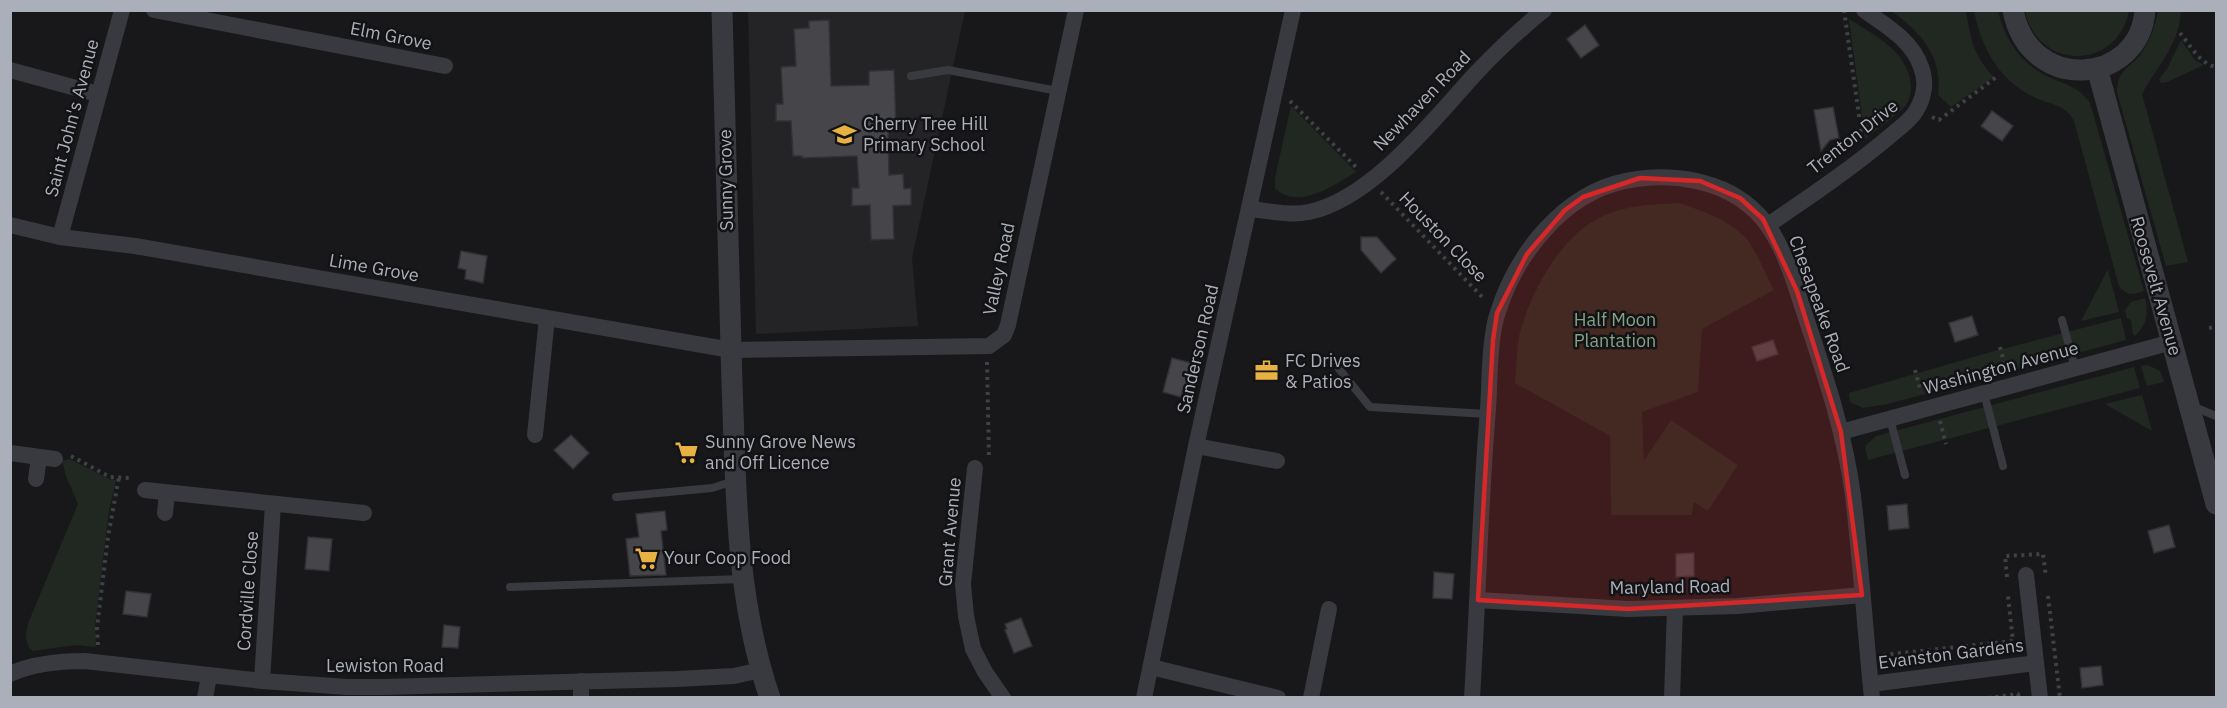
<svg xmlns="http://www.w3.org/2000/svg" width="2227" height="708" font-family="'IBM Plex Sans',sans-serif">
  <rect width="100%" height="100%" fill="#18181a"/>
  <!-- built -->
  <polygon fill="#242427" points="748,11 965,11 912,258 918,326 756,334"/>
  <!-- green -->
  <g fill="#202821">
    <path d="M1891,11H1966C1971,40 1973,55 1994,77L1951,107L1938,95C1944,58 1920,31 1891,11Z"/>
    <path d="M1974,11H1998C2005,40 2022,66 2051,78C2065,84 2082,89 2090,103L2144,291C2132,295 2127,296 2119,286L2074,121C2065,104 2051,105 2036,98C1999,81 1982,49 1974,11Z"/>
    <path d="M2025,11H2129C2117,71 2038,71 2025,11Z"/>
    <path d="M2158,11H2181C2179,46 2157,66 2142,94L2188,262L2166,266L2117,92C2118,68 2128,70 2141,54C2150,40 2155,27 2158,11Z"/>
    <path d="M1849,19C1876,36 1911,53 1911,89C1911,95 1909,101 1905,106C1894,118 1878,128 1865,139Z"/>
    <polygon points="2181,40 2195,60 2204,65 2167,82 2161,83 2159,79 2167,69"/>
    <path d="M1291,106L1356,172C1335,185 1297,211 1275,188V178Z"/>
    <path d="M1679,203C1701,210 1729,220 1745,237C1755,247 1767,277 1774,290L1702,329L1698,392L1642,412L1644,460L1671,420L1738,465L1708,511L1694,502L1692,515H1611L1610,436L1515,383C1517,365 1516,344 1521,328C1533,288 1563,233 1603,216C1626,205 1654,204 1679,203Z"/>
    <polygon points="2108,270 2119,312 2081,321 2107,271"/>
    <path d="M2145,298C2149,314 2147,325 2135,336L2133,334L2131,320L2127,318L2125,310L2131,302Z"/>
    <polygon points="2121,318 2126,340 1888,404 1863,408 1850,402 1849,393 1991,352"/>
    <polygon points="2148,365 2160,371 2164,382 2147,386 2141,366"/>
    <polygon points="2134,367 2140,388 1868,460 1865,446 1876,436"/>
    <polygon points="2142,395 2152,431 2105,404"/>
    <path d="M70,459L109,479L116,480L109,511L95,625L96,647L76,645L33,651C23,644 26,631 29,621L78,504L66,476L62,461Z"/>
  </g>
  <!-- building -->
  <g fill="#45454a" stroke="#323236" stroke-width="1.5">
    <polygon points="829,20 831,86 869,85 869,71 894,70 896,126 888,126 889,175 903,174 904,189 911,188 911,205 893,206 894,239 871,240 870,205 852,206 852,188 859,188 857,156 802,158 802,156 793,156 791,121 776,121 776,104 783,104 781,67 796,66 794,29 809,28 809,21"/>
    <polygon points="1585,25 1599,45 1581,58 1567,39"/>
    <polygon points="1833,107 1839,138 1830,140 1821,151 1814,110"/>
    <polygon points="1992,111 2013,126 2002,141 1981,126"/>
    <polygon points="1361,237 1377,237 1396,259 1381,273 1361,250"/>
    <polygon points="461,251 487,256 483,283 465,279 466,270 458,268"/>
    <polygon points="1972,316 1978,335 1955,342 1949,323"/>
    <polygon points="1773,340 1778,354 1757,361 1752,347"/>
    <polygon points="1172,358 1191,363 1186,387 1184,386 1181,397 1163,392"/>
    <polygon points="571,435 589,453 573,469 554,450"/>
    <polygon points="1907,504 1909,528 1889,530 1887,506"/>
    <polygon points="665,511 667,530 661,531 666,575 630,576 626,539 639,537 636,514"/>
    <polygon points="2169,525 2175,547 2154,553 2148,531"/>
    <polygon points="308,537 332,539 329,571 305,569"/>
    <polygon points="1694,553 1694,576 1676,577 1676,554"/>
    <polygon points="1434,572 1454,574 1452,599 1433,598"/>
    <polygon points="126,591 151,594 147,617 123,614"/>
    <polygon points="1021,618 1032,646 1014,653 1005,630 1007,629 1005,624"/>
    <polygon points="444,625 460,627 458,648 442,647"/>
    <polygon points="2101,666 2103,685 2082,688 2080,668"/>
  </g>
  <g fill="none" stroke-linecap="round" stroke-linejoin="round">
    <!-- path -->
    <g stroke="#404146" stroke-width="4" stroke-dasharray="3 4.5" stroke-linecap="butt">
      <polyline points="1844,10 1862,137"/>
      <path d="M2180,33C2190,45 2200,64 2216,67"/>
      <polyline points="1290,101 1359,170"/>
      <polyline points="1932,117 1939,120 1999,75"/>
      <polyline points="1381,192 1484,299"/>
      <polyline points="2209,328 2216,327"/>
      <polyline points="2000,347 2006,369"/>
      <polyline points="987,362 989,459"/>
      <polyline points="1915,370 1921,392"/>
      <polyline points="1940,421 1946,444"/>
      <polyline points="71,456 110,477 130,478 130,481"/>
      <polyline points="2007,577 2005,556 2043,554 2046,577"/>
      <polyline points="2048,596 2060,698"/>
      <polyline points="98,645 97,628 108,537 119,477"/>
      <polyline points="1883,655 2013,641 2008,596"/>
      <polyline points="1988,698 2018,694 2019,698"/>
    </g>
    <!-- service -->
    <g stroke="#393a3f" stroke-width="8">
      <polyline points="911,76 948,70 1058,91"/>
      <polyline points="2062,320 2075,368"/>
      <polyline points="1339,369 1370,407 1487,414"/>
      <polyline points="1984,393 2003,466"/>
      <polyline points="2192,406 2216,416"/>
      <polyline points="1890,419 1905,475"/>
      <polyline points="616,497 712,488 734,481"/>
      <polyline points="510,587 742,579"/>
    </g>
    <!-- minor -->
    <g stroke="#393a3f" stroke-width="16">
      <polyline points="154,10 445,66"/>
      <polyline points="10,70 98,94"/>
      <path d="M1250,209C1270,211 1290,216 1309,212C1372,199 1435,118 1476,73C1497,51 1520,29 1544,10"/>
      <polyline points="10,225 60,237 135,246 731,350 989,346 1004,335 1008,325 1076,10"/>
      <path d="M1768,225C1809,197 1851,169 1890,136C1898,129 1910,121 1916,111C1924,98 1927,82 1921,67C1912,40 1886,26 1864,10"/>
      <polyline points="60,237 122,10"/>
      <polyline points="1841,432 2172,342"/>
      <polyline points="535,435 547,318"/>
      <polyline points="1196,446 1277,461"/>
      <polyline points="10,453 55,459"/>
      <polyline points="975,468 963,584 966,616 973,649 985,672 1003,698"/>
      <polyline points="36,479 39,457"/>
      <polyline points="145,490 364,513"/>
      <polyline points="165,513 167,493"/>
      <polyline points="2026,575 2040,698"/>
      <polyline points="1478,600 1628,609 1738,606 1862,595"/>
      <polyline points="1151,667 1278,698"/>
      <path d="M10,674C34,663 60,661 85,661L262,681L347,687H384L677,679L734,676L761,670"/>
      <polyline points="262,681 273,504"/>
      <polyline points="581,681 581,698"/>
      <polyline points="1871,684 2036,663"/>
      <polyline points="205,698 209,676"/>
      <polyline points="1144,698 1196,446 1293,10"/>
      <polyline points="1311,698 1329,609"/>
      <path d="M1472,698C1478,601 1480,505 1488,409C1490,381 1489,338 1498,312C1517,253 1563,194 1625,181C1670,172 1724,179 1757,213C1781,236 1794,281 1804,312C1824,372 1845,433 1853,496C1861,563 1865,630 1872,698"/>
      <polyline points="1672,698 1675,608"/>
    </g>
    <!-- tertiary -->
    <g stroke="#393a3f" stroke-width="21">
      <path d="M722,10C725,135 728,259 732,383C736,489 735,596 770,698"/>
      <path d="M2013,10C2029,95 2140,85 2145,10"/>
      <polyline points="2097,68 2216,504"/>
    </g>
  </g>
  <!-- marked area -->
  <path fill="#d62828" fill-opacity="0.2" stroke="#d62828" stroke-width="4.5" stroke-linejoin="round" d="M1640,178L1700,181L1740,198L1763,219L1797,291L1841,432L1862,595L1628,609L1478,600L1493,340L1497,313L1527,254L1565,210L1583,197Z"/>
  <!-- icons -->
  <defs>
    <symbol id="school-bare" viewBox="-9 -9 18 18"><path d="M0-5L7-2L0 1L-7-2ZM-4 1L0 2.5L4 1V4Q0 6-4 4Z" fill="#e8b243" stroke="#131315" stroke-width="2.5" paint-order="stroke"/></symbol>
    <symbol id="office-bare" viewBox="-9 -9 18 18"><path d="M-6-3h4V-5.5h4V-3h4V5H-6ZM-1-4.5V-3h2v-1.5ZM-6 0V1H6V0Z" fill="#e8b243" stroke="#131315" stroke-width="2.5" paint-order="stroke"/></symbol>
    <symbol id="supermarket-bare" viewBox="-9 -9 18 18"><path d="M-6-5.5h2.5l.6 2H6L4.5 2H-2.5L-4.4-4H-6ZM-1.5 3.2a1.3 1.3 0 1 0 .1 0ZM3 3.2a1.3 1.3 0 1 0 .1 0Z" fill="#e8b243" stroke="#131315" stroke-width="2.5" paint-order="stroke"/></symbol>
  </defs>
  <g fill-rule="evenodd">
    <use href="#school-bare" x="828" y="118" width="33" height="33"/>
    <use href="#office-bare" x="1250" y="354" width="33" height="33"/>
    <use href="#supermarket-bare" x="670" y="436" width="33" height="33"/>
    <use href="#supermarket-bare" x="630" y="542" width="33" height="33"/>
  </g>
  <g text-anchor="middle" stroke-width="5" stroke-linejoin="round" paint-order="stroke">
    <!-- street labels -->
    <g font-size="18" fill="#abafb9" stroke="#131315">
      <text transform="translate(391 36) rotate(11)" y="6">Elm Grove</text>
      <text transform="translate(1422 101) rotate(-46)" y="6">Newhaven Road</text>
      <text transform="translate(72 118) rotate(-75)" y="6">Saint John's Avenue</text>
      <text transform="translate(1853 137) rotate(-38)" y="6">Trenton Drive</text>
      <text transform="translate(726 180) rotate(-91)" y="6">Sunny Grove</text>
      <text transform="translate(1443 237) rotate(46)" y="6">Houston Close</text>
      <text transform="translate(374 268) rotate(10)" y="6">Lime Grove</text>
      <text transform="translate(999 269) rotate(-78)" y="6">Valley Road</text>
      <text transform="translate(2156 286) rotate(74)" y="6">Roosevelt Avenue</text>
      <text transform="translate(1819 304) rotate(70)" y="6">Chesapeake Road</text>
      <text transform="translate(1198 349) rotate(-77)" y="6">Sanderson Road</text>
      <text transform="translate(2001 368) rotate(-15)" y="6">Washington Avenue</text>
      <text transform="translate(950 532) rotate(-85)" y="6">Grant Avenue</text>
      <text transform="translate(1670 587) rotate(-1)" y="6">Maryland Road</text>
      <text transform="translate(248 591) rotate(-86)" y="6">Cordville Close</text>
      <text transform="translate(1951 654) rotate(-7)" y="6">Evanston Gardens</text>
      <text x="385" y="672">Lewiston Road</text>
    </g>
    <!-- poi labels -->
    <g font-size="18" fill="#abafb9" stroke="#131315" text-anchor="start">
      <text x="863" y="130">Cherry Tree Hill<tspan x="863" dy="21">Primary School</tspan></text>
      <text x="1285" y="367">FC Drives<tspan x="1285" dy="21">&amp; Patios</tspan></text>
      <text x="705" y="448">Sunny Grove News<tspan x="705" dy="21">and Off Licence</tspan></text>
      <text x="664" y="564">Your Coop Food</text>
    </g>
    <!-- park labels -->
    <g font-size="18" fill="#84a386" stroke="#131315">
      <text x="1615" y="326">Half Moon<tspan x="1615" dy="21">Plantation</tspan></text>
    </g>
  </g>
  <!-- border -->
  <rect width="2227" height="708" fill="none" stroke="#abafb9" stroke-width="24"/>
</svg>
